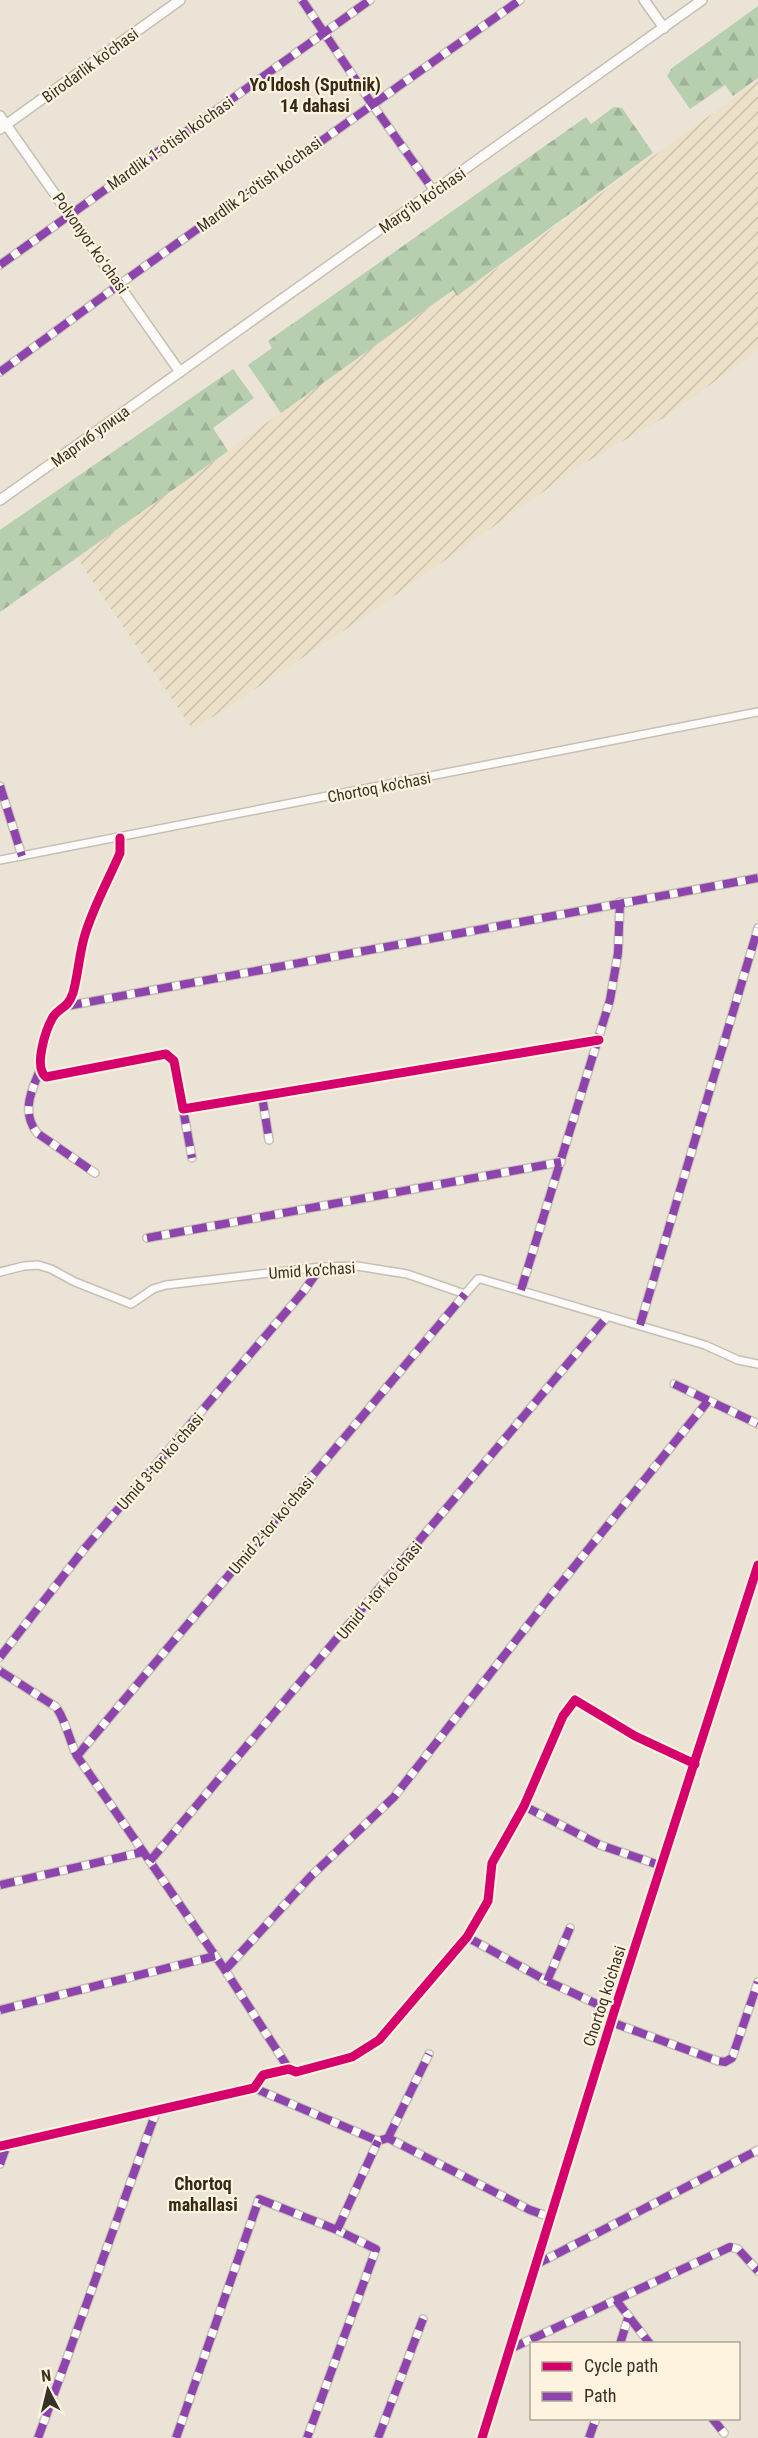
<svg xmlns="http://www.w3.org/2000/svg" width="758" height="2438" font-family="'Roboto Condensed',sans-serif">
  <defs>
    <pattern id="industrial-furrows" width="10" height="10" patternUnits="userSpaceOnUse" patternTransform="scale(1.5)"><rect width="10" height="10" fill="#ede0c8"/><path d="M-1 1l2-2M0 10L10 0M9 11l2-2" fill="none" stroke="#ccc1ac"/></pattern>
    <pattern id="forest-firs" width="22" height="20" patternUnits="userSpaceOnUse" patternTransform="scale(1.5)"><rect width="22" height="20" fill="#b7cfaf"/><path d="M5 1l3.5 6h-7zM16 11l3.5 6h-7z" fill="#9eb297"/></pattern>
  </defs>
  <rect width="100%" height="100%" fill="#ebe3d5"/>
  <!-- industrial -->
  <polygon fill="url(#industrial-furrows)" points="758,81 758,350 667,416 583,464 355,623 193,730 77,558 453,290 458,296"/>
  <!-- forest -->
  <g fill="url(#forest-firs)">
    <polygon points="758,6 758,78 733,96 725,85 690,109 667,76 672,68"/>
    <polygon points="614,107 622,108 653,153 457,296 453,290 281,413 248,365 272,348 268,341 586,117 591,124"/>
    <polygon points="233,369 254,398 213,428 228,451 0,612 0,530"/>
  </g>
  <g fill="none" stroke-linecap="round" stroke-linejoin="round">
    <defs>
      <g id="minor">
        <polyline points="302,0 372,104 434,191"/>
        <polyline points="0,265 370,0"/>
        <polyline points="0,372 120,284 520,0"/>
        <polyline points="0,786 22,856"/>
        <path d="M120,838V853C108,881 92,909 84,938C79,956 78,975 73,993C67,1010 60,1006 53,1017C46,1029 33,1067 46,1077L166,1054L174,1061L183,1109L599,1040"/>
        <polyline points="0,860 758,712"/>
        <polyline points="67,1006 758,878"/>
        <path d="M40,1070C31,1092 21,1112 37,1133L95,1173"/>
        <polyline points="262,1096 269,1140"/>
        <polyline points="183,1109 192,1158"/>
        <polyline points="147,1238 561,1162"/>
        <polyline points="0,1272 24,1266 38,1265 51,1269 75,1282 131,1304 153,1289 166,1285 321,1267 357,1266 407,1274 465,1294 478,1279 481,1279 705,1345 738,1360 758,1364"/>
        <polyline points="521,1290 610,1000 618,953 620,902"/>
        <polyline points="640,1325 758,928"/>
        <polyline points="674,1384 758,1424"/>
        <polyline points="0,1657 85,1548 303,1292 321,1267"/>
        <path d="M0,1671L56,1707C65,1719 70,1742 77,1756L225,1970L289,2069"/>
        <polyline points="77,1756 465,1294"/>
        <polyline points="524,1806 600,1845 662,1866"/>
        <polyline points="150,1861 607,1317"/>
        <polyline points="0,1885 143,1852"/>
        <polyline points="467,1937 547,1981 614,2012"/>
        <polyline points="225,1970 311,1876 394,1797 549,1598 708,1401"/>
        <polyline points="547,1981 570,1928"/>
        <polyline points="0,2010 215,1956"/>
        <polyline points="611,2022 718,2061 725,2062 732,2058 758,1982"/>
        <polyline points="254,2088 378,2141 388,2138 530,2210 550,2217"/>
        <polyline points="388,2138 429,2054"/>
        <polyline points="0,2146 254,2088 263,2075 289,2069 296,2072 352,2057 379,2040 467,1937 488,1901 492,1863 524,1806 563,1716 575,1700 635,1736 695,1764"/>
        <polyline points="0,2164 7,2145"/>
        <polyline points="337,2230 378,2141"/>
        <polyline points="535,2265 758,2150"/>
        <polyline points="616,2300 650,2344"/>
        <polyline points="620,2344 628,2318"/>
        <polyline points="510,2349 730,2247 738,2249 758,2271"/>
        <polyline points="712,2418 724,2433"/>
        <polyline points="38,2438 156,2112"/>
        <polyline points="176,2438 259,2199 337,2230 376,2249 307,2438"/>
        <polyline points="378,2438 423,2319"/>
        <polyline points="589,2438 596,2418"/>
      </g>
      <g id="tertiary">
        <polyline points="644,0 664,28"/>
        <polyline points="0,116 180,372"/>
        <polyline points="0,129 180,0"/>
        <polyline points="0,500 702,0"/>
        <polyline points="482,2438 614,2012 758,1565"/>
      </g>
    </defs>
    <!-- minor casing -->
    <use href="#minor" stroke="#c6bfb5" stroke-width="10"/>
    <!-- tertiary casing -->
    <use href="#tertiary" stroke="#c6bfb5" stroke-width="12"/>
    <!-- minor -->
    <use href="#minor" stroke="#fcfbf9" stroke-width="7"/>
    <!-- tertiary -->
    <use href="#tertiary" stroke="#fcfbf9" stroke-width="9"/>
    <!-- quiet -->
    <g stroke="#8e44ad" stroke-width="8" stroke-dasharray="15 8" stroke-linecap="butt">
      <polyline points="302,0 372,104 434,191"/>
      <polyline points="0,265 370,0"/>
      <polyline points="0,372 120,284 520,0"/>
      <polyline points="0,786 22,856"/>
      <polyline points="67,1006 758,878"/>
      <path d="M40,1070C31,1092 21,1112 37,1133L95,1173"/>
      <polyline points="262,1096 269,1140"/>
      <polyline points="183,1109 192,1158"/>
      <polyline points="147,1238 561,1162"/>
      <polyline points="521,1290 610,1000 618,953 620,902"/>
      <polyline points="640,1325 758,928"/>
      <polyline points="674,1384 758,1424"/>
      <polyline points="0,1657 85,1548 303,1292 321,1267"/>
      <path d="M0,1671L56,1707C65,1719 70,1742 77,1756L225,1970L289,2069"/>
      <polyline points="77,1756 465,1294"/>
      <polyline points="524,1806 600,1845 662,1866"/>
      <polyline points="150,1861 607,1317"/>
      <polyline points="0,1885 143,1852"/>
      <polyline points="467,1937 547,1981 614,2012"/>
      <polyline points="225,1970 311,1876 394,1797 549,1598 708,1401"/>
      <polyline points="547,1981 570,1928"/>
      <polyline points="0,2010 215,1956"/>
      <polyline points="611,2022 718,2061 725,2062 732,2058 758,1982"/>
      <polyline points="254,2088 378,2141 388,2138 530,2210 550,2217"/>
      <polyline points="388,2138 429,2054"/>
      <polyline points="0,2164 7,2145"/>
      <polyline points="337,2230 378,2141"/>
      <polyline points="535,2265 758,2150"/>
      <polyline points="616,2300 650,2344"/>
      <polyline points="620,2344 628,2318"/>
      <polyline points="510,2349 730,2247 738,2249 758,2271"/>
      <polyline points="712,2418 724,2433"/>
      <polyline points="38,2438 156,2112"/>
      <polyline points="176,2438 259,2199 337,2230 376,2249 307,2438"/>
      <polyline points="378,2438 423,2319"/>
      <polyline points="589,2438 596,2418"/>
    </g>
    <defs>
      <g id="cycleway">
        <path d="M120,838V853C108,881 92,909 84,938C79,956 78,975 73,993C67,1010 60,1006 53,1017C46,1029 33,1067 46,1077L166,1054L174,1061L183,1109L599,1040"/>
        <polyline points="0,2146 254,2088 263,2075 289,2069 296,2072 352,2057 379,2040 467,1937 488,1901 492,1863 524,1806 563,1716 575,1700 635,1736 695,1764"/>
        <polyline points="482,2438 614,2012 758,1565"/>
      </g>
    </defs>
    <!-- cycleway casing -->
    <use href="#cycleway" stroke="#fef3df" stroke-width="13"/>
    <!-- cycleway -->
    <use href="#cycleway" stroke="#d6006c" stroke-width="9"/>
  </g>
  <g text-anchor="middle" stroke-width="4.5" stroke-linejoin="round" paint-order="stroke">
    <!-- street labels -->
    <g font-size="16" fill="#383329" stroke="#fef3df">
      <text transform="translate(90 65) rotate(-36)" y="6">Birodarlik ko'chasi</text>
      <text transform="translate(170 143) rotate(-35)" y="6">Mardlik 1-o'tish ko'chasi</text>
      <text transform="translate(259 184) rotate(-36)" y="6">Mardlik 2-o'tish ko'chasi</text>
      <text transform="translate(422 200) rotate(-35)" y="6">Marg‘ib ko‘chasi</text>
      <text transform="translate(91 243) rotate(55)" y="6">Polvonyor koʻchasi</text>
      <text transform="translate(90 436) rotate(-36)" y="6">Маргиб улица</text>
      <text transform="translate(379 787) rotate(-11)" y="6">Chortoq ko'chasi</text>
      <text transform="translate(312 1270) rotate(-4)" y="6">Umid ko‘chasi</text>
      <text transform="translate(160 1461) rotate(-49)" y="6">Umid 3-tor koʻchasi</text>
      <text transform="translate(271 1525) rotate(-50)" y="6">Umid 2-tor koʻchasi</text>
      <text transform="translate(379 1590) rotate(-50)" y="6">Umid 1-tor koʻchasi</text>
      <text transform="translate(604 1996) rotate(-72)" y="6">Chortoq ko'chasi</text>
    </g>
    <!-- neighbourhood labels -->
    <g font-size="18" font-weight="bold" fill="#342a16" stroke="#fef3df">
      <text x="315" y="91">Yo‘ldosh (Sputnik)<tspan x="315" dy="21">14 dahasi</tspan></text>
      <text x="203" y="2190">Chortoq<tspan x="203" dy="21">mahallasi</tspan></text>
    </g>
  </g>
  <!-- legend -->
  <rect x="530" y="2342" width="210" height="78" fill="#fef3df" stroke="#afa696" stroke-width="1.5"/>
  <rect x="542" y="2362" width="30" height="9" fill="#d6006c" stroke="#afa696" stroke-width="1.5"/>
  <text x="584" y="2372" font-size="18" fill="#383329">Cycle path</text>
  <rect x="542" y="2392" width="30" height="9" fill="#8e44ad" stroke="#afa696" stroke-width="1.5"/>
  <text x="584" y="2402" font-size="18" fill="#383329">Path</text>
  <!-- north arrow -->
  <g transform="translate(48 2390) rotate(353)" stroke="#fef3df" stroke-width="4.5" paint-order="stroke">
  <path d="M0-4.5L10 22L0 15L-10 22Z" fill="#383329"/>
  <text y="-9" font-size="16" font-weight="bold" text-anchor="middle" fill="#383329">N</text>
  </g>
</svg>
